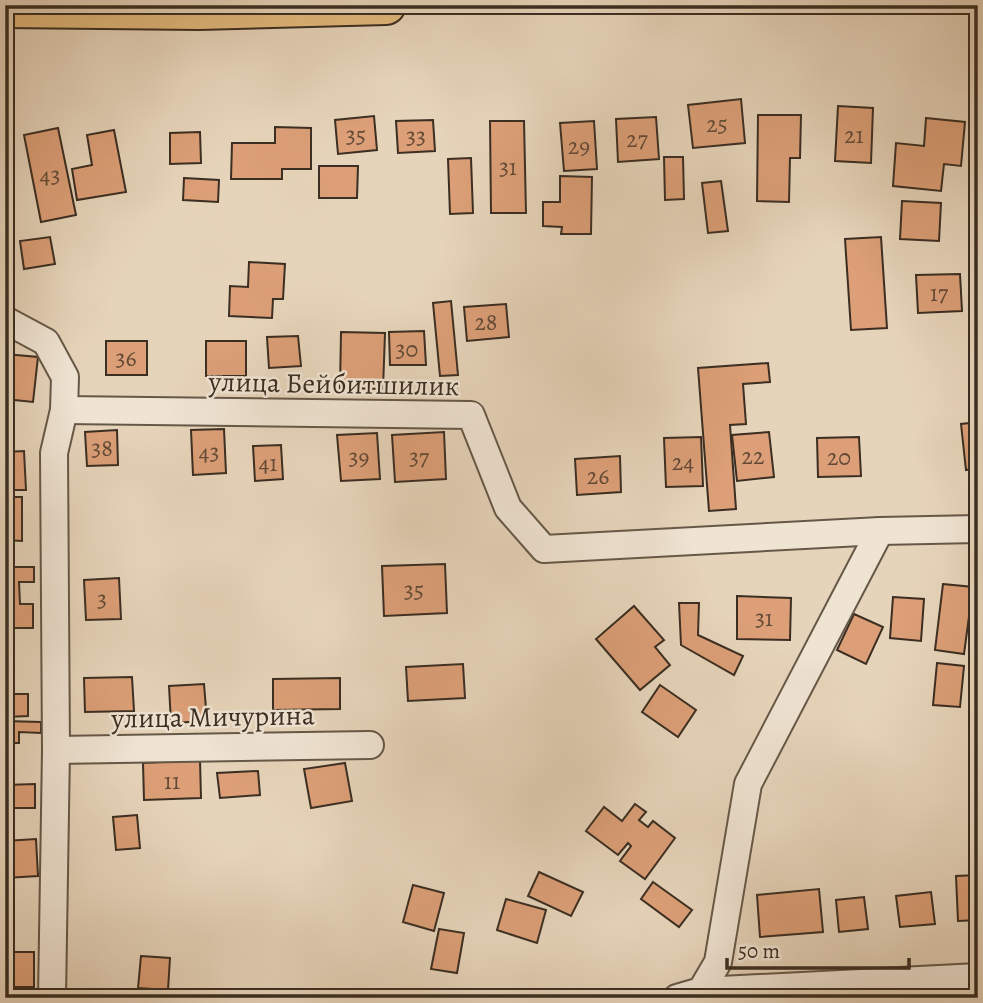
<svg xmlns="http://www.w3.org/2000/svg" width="983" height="1003" font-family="Alegreya,serif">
  <rect width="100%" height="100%" fill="#e6d4ba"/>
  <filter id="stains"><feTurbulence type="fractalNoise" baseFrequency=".00286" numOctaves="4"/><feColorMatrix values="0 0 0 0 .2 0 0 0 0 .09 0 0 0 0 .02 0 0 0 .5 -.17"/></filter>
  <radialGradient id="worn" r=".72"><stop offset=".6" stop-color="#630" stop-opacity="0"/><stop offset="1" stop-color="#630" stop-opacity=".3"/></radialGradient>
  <!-- building -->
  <g fill="#dc9f77" stroke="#3b2e22" stroke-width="2">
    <polygon points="741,99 745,143 693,148 688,105"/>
    <polygon points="838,106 873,108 871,163 835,161"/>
    <polygon points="758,115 801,115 800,158 790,158 789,202 757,201"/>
    <polygon points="374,116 377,150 338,154 335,120"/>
    <polygon points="656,117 659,159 618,162 616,119"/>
    <polygon points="926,118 965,122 961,166 944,164 941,191 893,186 896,143 924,146"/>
    <polygon points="433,120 435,151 398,153 396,121"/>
    <polygon points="490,121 524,121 526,213 491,213"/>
    <polygon points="594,121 597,169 564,171 560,123"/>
    <polygon points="275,127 311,128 311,169 282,169 282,179 231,179 232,143 275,143"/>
    <polygon points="58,128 76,215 41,222 24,135"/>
    <polygon points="114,130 126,192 77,200 72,169 92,165 87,135"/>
    <polygon points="200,132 201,163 170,164 170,133"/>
    <polygon points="664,157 683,157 684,199 665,200"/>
    <polygon points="471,158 473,213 450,214 448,159"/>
    <polygon points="319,166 358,166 357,198 319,198"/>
    <polygon points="560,176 592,177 591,234 561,234 562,227 543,226 543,202 560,202"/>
    <polygon points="184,178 219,180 218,202 183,200"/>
    <polygon points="721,181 728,231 708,233 702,183"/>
    <polygon points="902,201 941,203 939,241 900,239"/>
    <polygon points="50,237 55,264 24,269 20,241"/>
    <polygon points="881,237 887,328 851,330 845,239"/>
    <polygon points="249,262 285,264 283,299 273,299 272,318 229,316 230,286 248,287"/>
    <polygon points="960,274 962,311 918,313 916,275"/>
    <polygon points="451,301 458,375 440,376 433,303"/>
    <polygon points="506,304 509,337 467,341 464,307"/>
    <polygon points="424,331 426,365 390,365 389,332"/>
    <polygon points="341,332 385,333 383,389 340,388"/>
    <polygon points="298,336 301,366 269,368 267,337"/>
    <rect x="106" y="341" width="41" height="34"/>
    <rect x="206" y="341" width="40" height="35"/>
    <polygon points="5,354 38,357 33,402 5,399"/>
    <polygon points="768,363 770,382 743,384 746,424 730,425 736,509 709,511 698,368"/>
    <polygon points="978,422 978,468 966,470 961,424"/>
    <polygon points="224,429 226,473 193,475 191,430"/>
    <polygon points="117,430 118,465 87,466 85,432"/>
    <polygon points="444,432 446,479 395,482 392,435"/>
    <polygon points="769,432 774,477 737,481 732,435"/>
    <polygon points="377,433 380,479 341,481 337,435"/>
    <polygon points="701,437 703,486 666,487 664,438"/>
    <polygon points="859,437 861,476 818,477 817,438"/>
    <polygon points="281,445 283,479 255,481 253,446"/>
    <polygon points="24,451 26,490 5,490 5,452"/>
    <polygon points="620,456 621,492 577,495 575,459"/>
    <polygon points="5,497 22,497 22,541 5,540"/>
    <polygon points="445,564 447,613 384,616 382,566"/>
    <polygon points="5,567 34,567 34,582 19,582 20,604 33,604 33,628 5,628"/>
    <polygon points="119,578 121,619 86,620 84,580"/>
    <polygon points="943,584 973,587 964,654 935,650"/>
    <polygon points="737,596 791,598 790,640 737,639"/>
    <polygon points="893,597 924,599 921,641 890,638"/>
    <polygon points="679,603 699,603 698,635 743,656 734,675 681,645"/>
    <polygon points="634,606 664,640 655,647 670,665 640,690 596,639"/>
    <polygon points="854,614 883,627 866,664 837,650"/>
    <rect x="5" y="640" width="8" height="39"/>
    <polygon points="937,663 964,666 960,707 933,705"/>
    <polygon points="463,664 465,698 408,701 406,667"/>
    <polygon points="132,677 134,711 85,712 84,678"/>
    <polygon points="340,678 340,709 273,710 273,679"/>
    <polygon points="204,684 207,721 171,723 169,686"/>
    <polygon points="660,685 696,710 678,737 642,712"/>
    <polygon points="5,694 28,694 28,716 5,717"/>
    <polygon points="5,721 41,722 41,733 19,732 19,743 5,743"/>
    <polygon points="200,760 201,798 144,800 143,763"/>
    <polygon points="345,763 352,801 311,808 304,769"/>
    <polygon points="258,771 260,795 220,798 217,773"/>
    <polygon points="35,784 35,808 5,808 5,785"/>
    <polygon points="635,804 646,812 639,820 648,827 653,821 675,838 645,879 620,861 631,846 628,843 618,855 586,831 604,807 622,821"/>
    <polygon points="137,815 140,848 116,850 113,817"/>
    <polygon points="36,839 38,876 5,878 5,841"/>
    <polygon points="539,872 583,892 571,916 528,896"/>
    <polygon points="978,875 978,920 958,921 956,876"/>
    <polygon points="653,882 692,910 679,927 641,899"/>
    <polygon points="413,885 444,893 434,931 403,922"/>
    <polygon points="819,889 823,932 760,937 757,895"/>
    <polygon points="931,892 935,924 900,927 896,896"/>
    <polygon points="864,897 868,929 839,932 836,900"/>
    <polygon points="506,899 546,910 537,943 497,930"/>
    <polygon points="439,929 464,933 457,973 431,969"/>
    <polygon points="9,952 34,952 34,987 10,987"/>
    <polygon points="141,956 170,958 168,990 138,988"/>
  </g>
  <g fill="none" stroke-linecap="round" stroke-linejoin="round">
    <defs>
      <g id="street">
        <polyline points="5,320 46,342 65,377 64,410 54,453 56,750 52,998"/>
        <polyline points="64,410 471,415 508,508 544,549 880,531 978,529"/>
        <polyline points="56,750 370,745"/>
        <polyline points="701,991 978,977"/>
        <polyline points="677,998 701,991 718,962 748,784 880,531"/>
      </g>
      <polyline id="primary" points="5,8 199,10 386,5"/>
    </defs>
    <!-- street casing -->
    <use href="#street" stroke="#665848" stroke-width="30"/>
    <!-- primary casing -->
    <use href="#primary" stroke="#3b2e22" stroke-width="42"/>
    <!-- street -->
    <use href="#street" stroke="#efe3d2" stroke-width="26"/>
    <!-- primary -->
    <use href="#primary" stroke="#e3ba7d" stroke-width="38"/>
  </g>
  <g text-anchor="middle" stroke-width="5" stroke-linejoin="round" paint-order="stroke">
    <!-- number labels -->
    <g font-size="24" fill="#634a37">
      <text x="717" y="132">25</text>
      <text x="356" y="143">35</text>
      <text x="854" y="143">21</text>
      <text x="416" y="144">33</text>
      <text x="637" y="147">27</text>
      <text x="579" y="154">29</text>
      <text x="508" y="175">31</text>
      <text x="50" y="183">43</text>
      <text x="939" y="301">17</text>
      <text x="486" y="330">28</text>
      <text x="407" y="357">30</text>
      <text x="126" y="366">36</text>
      <text x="102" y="456">38</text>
      <text x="209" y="460">43</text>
      <text x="753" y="464">22</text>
      <text x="359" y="465">39</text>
      <text x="419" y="465">37</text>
      <text x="839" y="465">20</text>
      <text x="683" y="470">24</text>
      <text x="268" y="471">41</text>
      <text x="598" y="484">26</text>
      <text x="414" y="598">35</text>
      <text x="102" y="607">3</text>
      <text x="764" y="626">31</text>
      <text x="172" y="789">11</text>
    </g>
    <!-- street labels -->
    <g font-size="28" fill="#3b2e22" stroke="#efe3d2">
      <text transform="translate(334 383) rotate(1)" y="10">улица Бейбитшилик</text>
      <text transform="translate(213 716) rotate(-1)" y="10">улица Мичурина</text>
    </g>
  </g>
  <!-- margin -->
  <rect width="983" height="1003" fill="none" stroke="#e6d4ba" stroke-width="28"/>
  <rect x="7" y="7" width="969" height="989" fill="none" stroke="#3b2e22" stroke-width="3.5"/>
  <rect x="14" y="14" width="955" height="975" fill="none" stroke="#3b2e22" stroke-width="2"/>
  <!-- scale -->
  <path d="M727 958v10h182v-10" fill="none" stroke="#3b2e22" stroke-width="3.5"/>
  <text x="738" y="958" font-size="21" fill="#3b2e22" stroke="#efe3d2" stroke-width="5" paint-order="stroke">50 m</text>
  <rect width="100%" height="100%" filter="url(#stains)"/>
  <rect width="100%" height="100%" fill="url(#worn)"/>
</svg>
